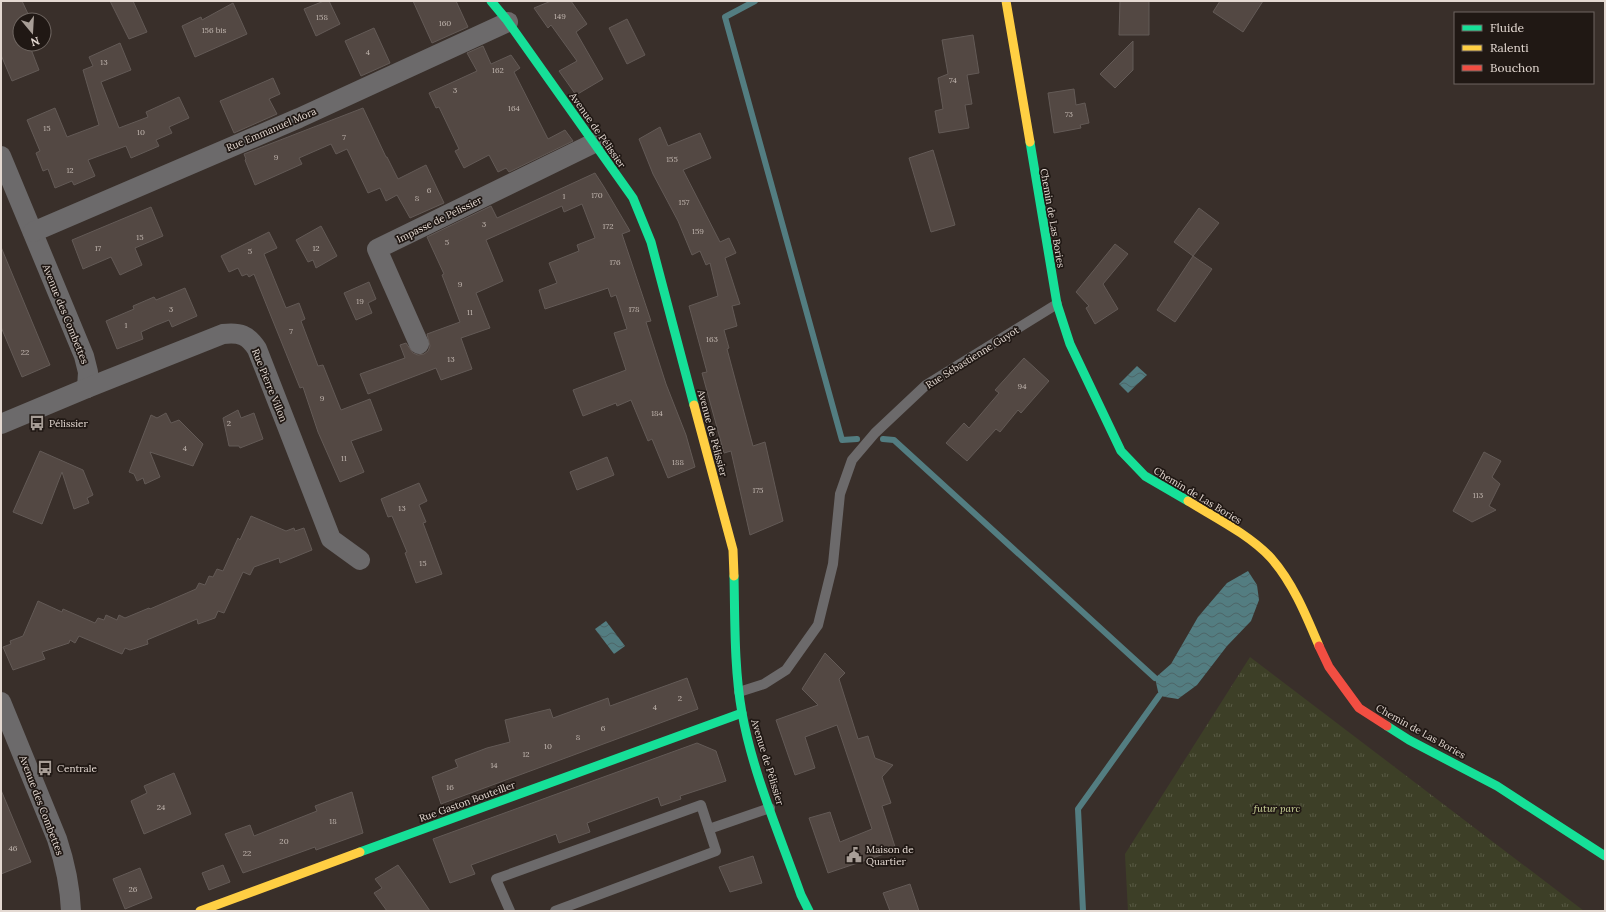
<svg xmlns="http://www.w3.org/2000/svg" width="1606" height="912" font-family="Lora,serif">
  <defs>
    <pattern id="grass-tufts" width="24" height="20" patternUnits="userSpaceOnUse"><rect width="24" height="20" fill="#3d3f27"/><path d="M3 7l-1-3M5 7V3M7 7l1-3M15 17l-1-3M17 17v-4M19 17l1-3" fill="none" stroke="#595a45"/></pattern>
    <pattern id="water-waves" width="16" height="10" patternUnits="userSpaceOnUse"><rect width="16" height="10" fill="#537d81"/><path d="M0 5q4-4 8 0t8 0" fill="none" stroke="#4d6567"/></pattern>
  </defs>
  <rect width="100%" height="100%" fill="#392f2a"/>
  <!-- grass -->
  <polygon fill="url(#grass-tufts)" points="1250,657 1584,911 1128,911 1125,854"/>
  <!-- water -->
  <g fill="url(#water-waves)">
    <polygon points="1137,366 1147,375 1128,393 1119,384"/>
    <polygon points="1248,571 1257,585 1259,600 1251,621 1227,646 1197,685 1178,699 1159,696 1155,678 1171,664 1198,617 1227,583"/>
    <polygon points="606,621 625,646 614,654 595,629"/>
  </g>
  <g fill="none" stroke-linecap="round" stroke-linejoin="round">
    <!-- stream -->
    <g stroke="#537d81" stroke-width="6">
      <polyline points="755,1 725,17 842,440 857,439"/>
      <polyline points="883,439 894,440 1155,678"/>
      <polyline points="1083,911 1078,809 1159,696"/>
    </g>
  </g>
  <!-- building -->
  <g fill="#534843" stroke="#635a56">
    <polygon points="1,1 22,1 29,16 19,20 20,44 29,44 39,70 12,81 1,55"/>
    <polygon points="110,1 133,1 147,32 129,39"/>
    <polygon points="324,1 329,1 340,24 316,36 304,9"/>
    <polygon points="413,1 456,1 468,27 432,43"/>
    <polygon points="551,1 571,1 587,24 576,32 603,79 576,95 559,71 577,61 551,25 548,28 534,8"/>
    <polygon points="1120,1 1149,1 1149,35 1119,35"/>
    <polygon points="1220,1 1263,1 1243,32 1213,12"/>
    <polygon points="233,3 247,34 195,57 182,26 201,17 202,20"/>
    <polygon points="627,19 645,55 627,64 609,28"/>
    <polygon points="374,28 390,63 361,76 345,41"/>
    <polygon points="973,35 979,73 967,75 972,104 965,105 969,128 939,133 935,111 943,109 938,78 948,74 942,40"/>
    <polygon points="1133,41 1133,70 1115,88 1100,74"/>
    <polygon points="120,43 131,70 101,82 119,128 148,117 146,112 179,97 189,118 169,127 172,133 156,140 159,146 131,158 126,146 88,160 95,176 74,185 72,181 55,188 48,169 43,171 36,153 40,151 27,120 55,108 67,137 99,125 83,70 93,66 89,57"/>
    <polygon points="483,46 491,64 511,55 520,68 514,72 548,139 565,130 573,141 509,172 506,168 498,172 489,155 464,168 455,151 459,149 439,107 436,108 429,93 477,71 467,53"/>
    <polygon points="273,78 280,94 269,99 277,114 234,133 220,101"/>
    <polygon points="1074,89 1076,105 1085,103 1089,123 1080,125 1081,128 1054,133 1048,93"/>
    <polygon points="363,108 386,157 387,157 398,179 426,165 444,203 410,218 397,195 386,201 380,188 368,193 347,149 336,154 331,144 299,158 302,164 255,185 245,160 246,159 244,154"/>
    <polygon points="660,127 668,146 700,133 711,158 683,170 720,242 729,238 736,253 725,258 740,304 732,306 737,326 724,330 729,348 727,349 753,446 765,442 783,521 750,535 731,451 724,453 702,373 707,372 689,306 718,296 710,263 706,265 700,251 692,255 678,221 653,174 639,139"/>
    <polygon points="933,150 955,225 931,232 909,158"/>
    <polygon points="595,173 604,187 630,231 622,234 651,321 646,322 666,384 686,435 695,467 668,478 652,439 648,441 631,400 617,406 616,403 583,416 573,390 626,370 614,333 627,329 616,295 611,297 608,288 545,309 539,290 557,283 549,263 579,251 577,245 595,238 582,204 564,212 562,206 486,240 503,281 476,293 490,328 461,338 472,369 441,380 436,368 368,394 360,374 405,358 400,345 406,343 413,353 418,355 424,354 428,351 430,346 427,334 460,322 442,275 444,274 427,237 491,206 497,218"/>
    <polygon points="151,207 163,236 135,248 142,265 120,275 111,257 83,269 72,240"/>
    <polygon points="1199,208 1219,223 1193,256 1174,242"/>
    <polygon points="321,226 337,256 316,268 313,260 308,262 296,240"/>
    <polygon points="269,232 277,248 264,254 286,308 299,303 305,319 301,321 318,366 323,365 341,410 370,399 382,430 351,441 364,472 340,482 318,432 303,387 300,388 254,274 249,277 247,274 242,276 238,268 229,272 221,256"/>
    <polygon points="1115,244 1128,254 1103,284 1118,309 1095,324 1086,308 1089,306 1076,292"/>
    <polygon points="1,247 50,365 22,377 1,327"/>
    <polygon points="1193,256 1212,269 1175,322 1157,310"/>
    <polygon points="369,282 376,299 368,303 372,313 356,320 344,293"/>
    <polygon points="185,288 197,316 172,327 169,320 154,326 141,332 143,339 117,349 106,321 134,309 133,306 154,297 156,300"/>
    <polygon points="1024,358 1049,381 1021,413 1018,410 1000,432 996,429 967,461 946,443 964,423 969,428 999,393 995,390"/>
    <polygon points="238,410 241,418 254,413 263,439 240,448 239,446 229,446 223,418"/>
    <polygon points="166,413 171,423 179,420 203,444 193,466 150,452 160,477 145,484 143,478 137,481 134,474 129,472 151,415 157,418"/>
    <polygon points="40,451 83,470 93,495 87,498 89,503 74,509 62,472 42,524 13,512"/>
    <polygon points="1484,452 1501,461 1492,477 1500,484 1489,506 1496,510 1472,522 1453,511"/>
    <polygon points="607,457 614,475 577,490 570,472"/>
    <polygon points="419,483 427,501 419,505 426,522 423,523 442,574 416,583 405,553 407,552 392,516 388,517 381,499"/>
    <polygon points="251,516 286,531 294,528 295,531 304,528 312,550 280,563 279,558 254,567 250,575 243,572 224,613 218,611 215,618 198,624 197,619 147,640 148,644 130,650 125,648 122,654 79,636 75,643 70,640 69,643 42,652 45,659 13,670 3,647 11,644 10,641 23,636 38,601 62,612 63,609 95,623 98,618 104,620 106,615 117,620 119,615 125,618 149,608 150,609 196,589 199,583 205,585 209,576 213,577 217,569 223,571 238,538 240,540"/>
    <polygon points="825,653 845,673 839,679 858,739 868,736 875,758 893,765 882,777 891,803 882,806 896,850 828,873 809,818 830,812 840,842 872,829 837,725 805,737 815,768 795,775 776,720 818,705 802,689"/>
    <polygon points="687,678 698,709 441,804 432,777 458,767 455,760 487,748 510,742 505,720 550,709 553,718 608,698 610,706"/>
    <polygon points="697,743 716,751 726,781 680,796 681,799 661,806 658,797 587,823 590,832 559,843 556,834 471,865 475,874 450,883 433,839"/>
    <polygon points="174,773 191,814 144,834 131,801 147,793 144,786"/>
    <polygon points="1,790 31,862 1,874"/>
    <polygon points="352,792 363,833 316,850 315,847 243,873 225,834 250,825 254,836 317,811 315,806"/>
    <polygon points="753,856 762,883 730,892 719,867"/>
    <polygon points="223,865 230,882 209,890 202,873"/>
    <polygon points="398,865 413,886 430,911 387,911 374,893 382,888 375,879"/>
    <polygon points="140,868 152,898 125,909 113,879"/>
    <polygon points="910,884 919,911 890,911 883,893"/>
  </g>
  <g fill="none" stroke-linecap="round" stroke-linejoin="round">
    <!-- lane -->
    <g stroke="#6c6a6b" stroke-width="10">
      <polyline points="739,692 764,684 786,670 818,625 833,564 840,494 852,460 875,433 926,385 1057,304"/>
      <polyline points="709,829 770,808"/>
      <polyline points="510,911 496,879 701,805 716,851 555,911"/>
    </g>
    <!-- street -->
    <g stroke="#6c6a6b" stroke-width="20">
      <polyline points="1,156 84,356 88,372 87,388"/>
      <polyline points="33,232 299,118 508,22"/>
      <polyline points="419,344 377,249 594,143"/>
      <path d="M1,424L87,388L223,334C240,332 248,335 257,349L331,539L360,560"/>
      <path d="M1,702L57,839C65,863 70,886 71,911"/>
    </g>
    <!-- fast -->
    <g stroke="#16e098" stroke-width="9">
      <polyline points="491,1 506,19 633,198 651,242 694,405"/>
      <polyline points="1030,142 1057,304 1070,344 1121,451 1145,476 1188,501"/>
      <path d="M734,576C735,621 734,668 742,713C753,774 780,836 801,895L809,911"/>
      <polyline points="1387,726 1409,740 1497,786 1605,856"/>
      <polyline points="360,852 742,713"/>
    </g>
    <!-- slow -->
    <g stroke="#ffcf43" stroke-width="9">
      <polyline points="1006,1 1030,142"/>
      <polyline points="694,405 733,550 734,576"/>
      <path d="M1188,501C1214,517 1250,535 1271,558C1293,583 1306,615 1319,646"/>
      <polyline points="200,911 360,852"/>
    </g>
    <!-- jam -->
    <polyline stroke="#f24e42" stroke-width="9" points="1319,646 1329,667 1359,708 1387,726"/>
  </g>
  <!-- icons -->
  <defs>
    <symbol id="bus-bare" viewBox="-9 -9 18 18"><path d="M-5-6H5V4H4V6H2V4H-2V6H-4V4H-5ZM-3.5-4V0h7V-4ZM-3.5 1.2v1.5H-2V1.2ZM2 1.2v1.5H3.5V1.2Z" fill="#a89e97" stroke="#201814" stroke-width="2.5" paint-order="stroke"/></symbol>
    <symbol id="civic-bare" viewBox="-9 -9 18 18"><path d="M-.6-6.5H3V-4.5H.6V-3L4-1V1h2V6H-6V1h2V-1L-.6-3ZM-1.2 2.5V6h2.4V2.5Z" fill="#a89e97" stroke="#201814" stroke-width="2.5" paint-order="stroke"/></symbol>
  </defs>
  <g fill-rule="evenodd">
    <use href="#bus-bare" x="26" y="412" width="22" height="22"/>
    <use href="#bus-bare" x="34" y="757" width="22" height="22"/>
    <use href="#civic-bare" x="843" y="844" width="22" height="22"/>
  </g>
  <g text-anchor="middle" stroke-width="3.5" stroke-linejoin="round" paint-order="stroke">
    <!-- number labels -->
    <g font-size="8" fill="#c0b5ae">
      <text x="560" y="19">149</text>
      <text x="322" y="20">158</text>
      <text x="445" y="26">160</text>
      <text x="214" y="33">156 bis</text>
      <text x="368" y="55">4</text>
      <text x="104" y="65">13</text>
      <text x="498" y="73">162</text>
      <text x="953" y="83">74</text>
      <text x="455" y="93">3</text>
      <text x="514" y="111">164</text>
      <text x="1069" y="117">73</text>
      <text x="47" y="131">15</text>
      <text x="141" y="135">10</text>
      <text x="344" y="140">7</text>
      <text x="276" y="160">9</text>
      <text x="672" y="162">155</text>
      <text x="70" y="173">12</text>
      <text x="429" y="193">6</text>
      <text x="597" y="198">170</text>
      <text x="564" y="199">1</text>
      <text x="417" y="201">8</text>
      <text x="684" y="205">157</text>
      <text x="484" y="227">3</text>
      <text x="608" y="229">172</text>
      <text x="698" y="234">159</text>
      <text x="140" y="240">15</text>
      <text x="447" y="245">5</text>
      <text x="98" y="251">17</text>
      <text x="316" y="251">12</text>
      <text x="250" y="254">5</text>
      <text x="615" y="265">176</text>
      <text x="460" y="287">9</text>
      <text x="360" y="304">19</text>
      <text x="171" y="312">3</text>
      <text x="634" y="312">178</text>
      <text x="470" y="315">11</text>
      <text x="126" y="328">1</text>
      <text x="291" y="334">7</text>
      <text x="712" y="342">163</text>
      <text x="25" y="355">22</text>
      <text x="451" y="362">13</text>
      <text x="1022" y="389">94</text>
      <text x="322" y="401">9</text>
      <text x="657" y="416">184</text>
      <text x="229" y="426">2</text>
      <text x="185" y="451">4</text>
      <text x="344" y="461">11</text>
      <text x="678" y="465">188</text>
      <text x="758" y="493">175</text>
      <text x="1478" y="498">113</text>
      <text x="402" y="511">13</text>
      <text x="423" y="566">15</text>
      <text x="680" y="701">2</text>
      <text x="655" y="710">4</text>
      <text x="603" y="731">6</text>
      <text x="578" y="740">8</text>
      <text x="548" y="749">10</text>
      <text x="526" y="757">12</text>
      <text x="494" y="768">14</text>
      <text x="450" y="790">16</text>
      <text x="161" y="810">24</text>
      <text x="333" y="824">18</text>
      <text x="284" y="844">20</text>
      <text x="13" y="851">46</text>
      <text x="247" y="856">22</text>
      <text x="133" y="892">26</text>
    </g>
    <!-- street labels -->
    <g font-size="10" fill="#e4d9d2" stroke="#201814">
      <text transform="translate(271 129) rotate(-23)" y="4">Rue Emmanuel Mora</text>
      <text transform="translate(598 130) rotate(55)" y="4">Avenue de Pélissier</text>
      <text transform="translate(1053 218) rotate(80)" y="4">Chemin de Las Bories</text>
      <text transform="translate(439 219) rotate(-26)" y="4">Impasse de Pelissier</text>
      <text transform="translate(66 314) rotate(68)" y="4">Avenue des Combettes</text>
      <text transform="translate(972 357) rotate(-32)" y="4">Rue Sébastienne Guyot</text>
      <text transform="translate(270 385) rotate(68)" y="4">Rue Pierre Villon</text>
      <text transform="translate(713 433) rotate(75)" y="4">Avenue de Pélissier</text>
      <text transform="translate(1198 495) rotate(31)" y="4">Chemin de Las Bories</text>
      <text transform="translate(1421 731) rotate(29)" y="4">Chemin de Las Bories</text>
      <text transform="translate(768 762) rotate(73)" y="4">Avenue de Pélissier</text>
      <text transform="translate(467 801) rotate(-20)" y="4">Rue Gaston Bouteiller</text>
      <text transform="translate(42 805) rotate(69)" y="4">Avenue des Combettes</text>
    </g>
    <!-- poi labels -->
    <g font-size="10" fill="#e4d9d2" stroke="#201814" text-anchor="start">
      <text x="49" y="427">Pélissier</text>
      <text x="57" y="772">Centrale</text>
      <text x="866" y="853">Maison de<tspan x="866" dy="12">Quartier</tspan></text>
    </g>
    <!-- park labels -->
    <g font-size="10" font-style="italic" fill="#ccd598" stroke="#201814">
      <text x="1277" y="812">futur parc</text>
    </g>
  </g>
  <!-- border -->
  <rect width="1606" height="912" fill="none" stroke="#e4d9d2" stroke-width="4"/>
  <!-- legend -->
  <rect x="1454" y="12" width="140" height="72" fill="#201814" stroke="#6e6560"/>
  <rect x="1462" y="25" width="20" height="6" fill="#16e098" stroke="#6e6560"/>
  <text x="1490" y="32" font-size="12" fill="#e4d9d2">Fluide</text>
  <rect x="1462" y="45" width="20" height="6" fill="#ffcf43" stroke="#6e6560"/>
  <text x="1490" y="52" font-size="12" fill="#e4d9d2">Ralenti</text>
  <rect x="1462" y="65" width="20" height="6" fill="#f24e42" stroke="#6e6560"/>
  <text x="1490" y="72" font-size="12" fill="#e4d9d2">Bouchon</text>
  <!-- north arrow -->
  <g transform="translate(32 32) rotate(162)"><circle r="19" fill="#201814" stroke="#6e6560"/>
  <path d="M0-3L7 15L0 10L-7 15Z" fill="#a89e97"/>
  <text y="-6" font-size="11" font-weight="bold" text-anchor="middle" fill="#e4d9d2">N</text>
  </g>
</svg>
